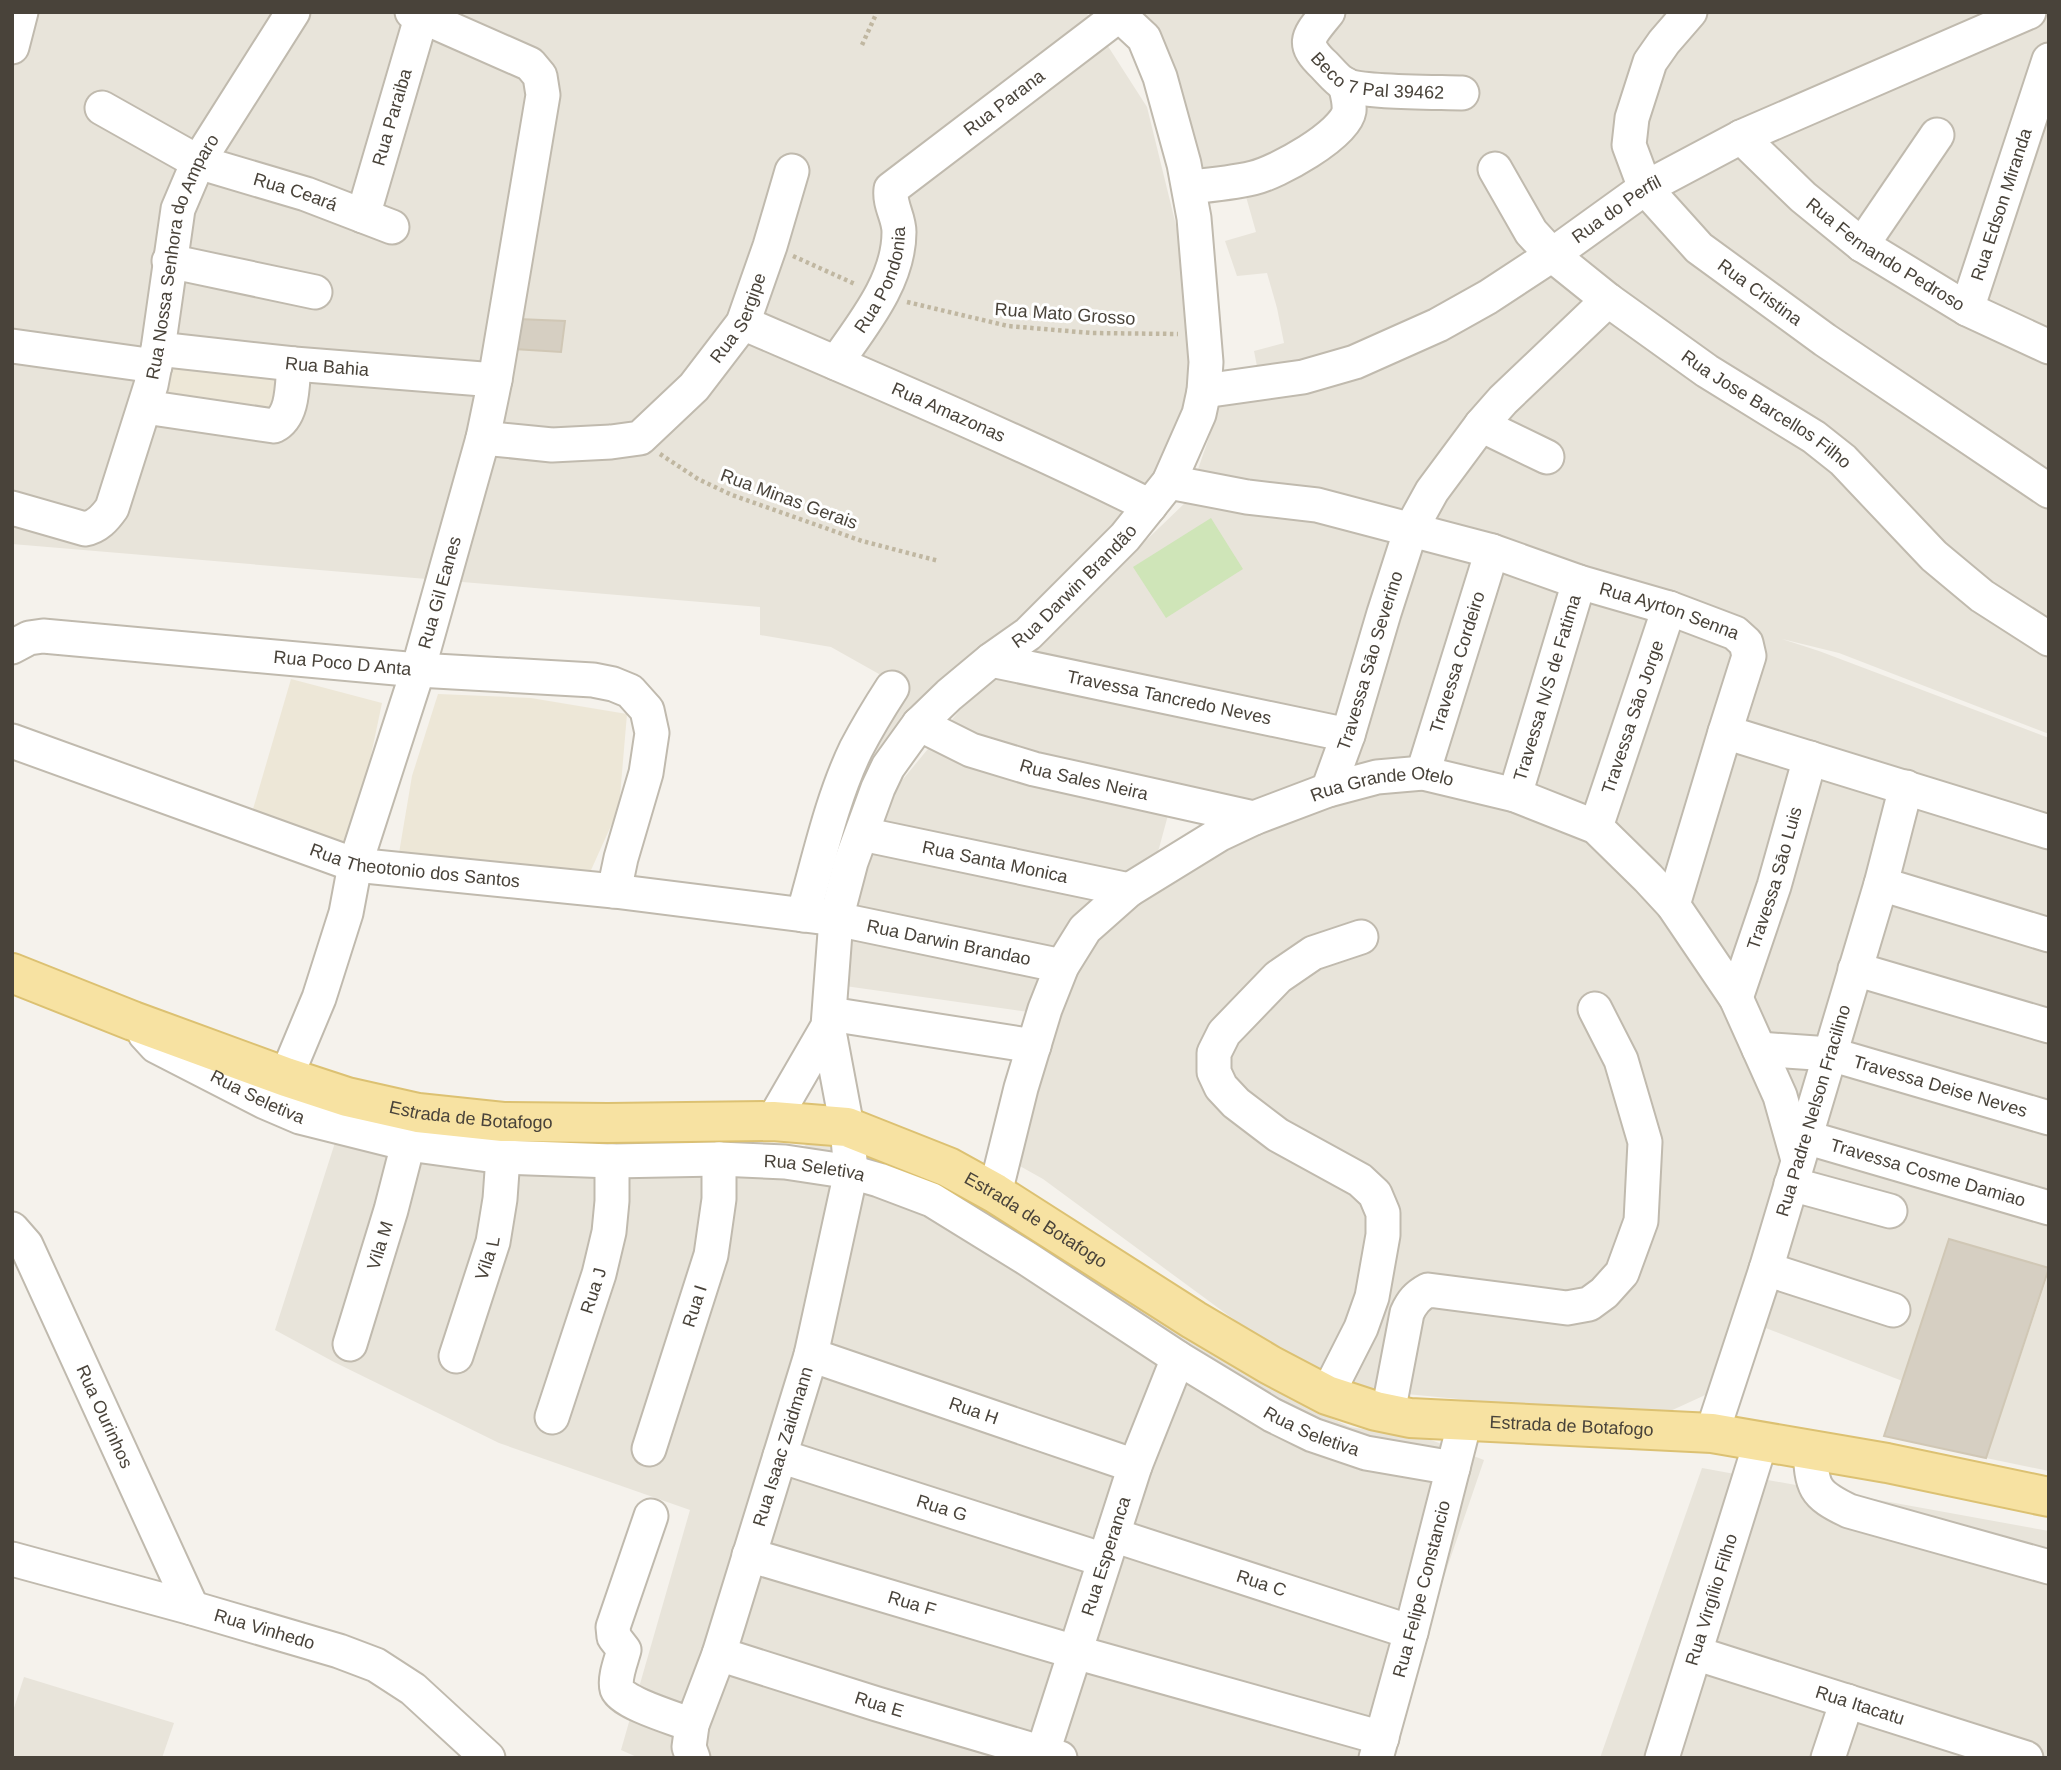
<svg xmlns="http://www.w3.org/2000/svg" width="2061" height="1770" font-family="Arial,sans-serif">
  <rect width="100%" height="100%" fill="#f5f2ec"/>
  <!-- residential -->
  <g fill="#e8e4da">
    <polygon points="12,12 1086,12 1147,107 1186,266 1193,402 1132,522 941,687 856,827 810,894 895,683 831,647 760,635 760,607 12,544"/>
    <polygon points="1143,12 2049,12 2049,734 1839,653 1782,639 1819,651 2049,738 2049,1268 1949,1239 1905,1382 1763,1327 1810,1160 1683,906 1517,777 1424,763 1265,806 1174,793 1155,863 1036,1013 838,985 860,871 890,795 960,710 1082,602 1187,501 1222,400 1263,397 1254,351 1284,343 1277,308 1267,273 1237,276 1225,241 1256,232 1243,186 1199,194 1192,139"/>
    <polygon points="1410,784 1595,832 1684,931 1774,1090 1783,1153 1776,1202 1714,1391 1655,1418 1365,1390 1308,1367 1236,1321 1043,1179 1018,1165 1027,1085 1047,1063 1069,972 1096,929 1242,839 1293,816"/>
    <polygon points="340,1127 785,1162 807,1144 889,1154 925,1180 1008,1228 1288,1398 1350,1427 1431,1440 1484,1460 1382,1758 639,1758 621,1750 690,1510 499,1443 334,1362 275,1330"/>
    <polygon points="2049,1272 2049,1471 1986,1458"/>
    <polygon points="1702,1468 2049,1531 2049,1758 1600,1758"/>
    <polygon points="24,1677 174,1723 162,1758 12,1758 12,1714"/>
  </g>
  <!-- education -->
  <g fill="#ede7d7">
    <polygon points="161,355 288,375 277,421 155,406"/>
    <polygon points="291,679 382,703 350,855 251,816"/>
    <polygon points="438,694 531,698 627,714 619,808 587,879 503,870 399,853 412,776"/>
  </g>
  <!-- green -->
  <polygon fill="#cfe5b8" points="1211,518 1243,569 1166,618 1133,567"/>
  <!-- building -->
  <g fill="#d6cfc2" stroke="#d0c7b5" stroke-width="2">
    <polygon points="518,319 565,321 561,352 514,349"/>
    <polygon points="1949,1239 2049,1268 1986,1458 1884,1436"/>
  </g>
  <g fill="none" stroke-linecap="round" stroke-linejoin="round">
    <defs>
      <g id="minor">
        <path id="s1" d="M1328,12C1310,35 1299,42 1324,65C1330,71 1337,80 1344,84C1360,93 1440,92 1462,93"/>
        <path id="s2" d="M1690,12L1664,42L1650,62L1632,118L1629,145L1645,188L1699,248L1825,340L2049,491"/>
        <polyline points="12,47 21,12"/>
        <path id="s3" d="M102,108L198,162L306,194L392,227"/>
        <path id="s4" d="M1741,137L1803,197L1862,245L1967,309L2049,347"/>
        <path id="s5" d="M1495,169L1531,232L1552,255L1608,300L1707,371L1814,437L1843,460L1934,556L1982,596L2049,639"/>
        <path d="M1189,187C1210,185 1232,183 1253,178C1276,173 1345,135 1349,111C1350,102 1347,93 1345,84"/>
        <path id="s6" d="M363,216L421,18"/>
        <polyline points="1862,245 1937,135"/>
        <polyline points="169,261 315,292"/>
        <path id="s7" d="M1967,309L2049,60"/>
        <path id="s8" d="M743,323C880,382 1017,440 1150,506"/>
        <polyline points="12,346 155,366"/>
        <path id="s9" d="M158,349L294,364L495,380"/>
        <path id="s10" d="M836,363C863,324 899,281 899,232C899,217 889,205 891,189L1118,16"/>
        <path id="s11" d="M1204,391L1303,377L1355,362L1438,325L1488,297L1552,255L1645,188L1741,137L2029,12"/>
        <path d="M145,407L274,426C294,416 292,384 294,364"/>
        <polyline points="1481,425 1547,457"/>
        <path id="s12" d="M483,438L552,445L611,442L640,438L694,387L743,323L770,246L792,171"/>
        <path id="s13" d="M1169,482L1247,497L1317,505L1492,551L1579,582L1669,608L1735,633L1746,643L1749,656L1725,732L2049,832"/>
        <path id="s14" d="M12,508L85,529C97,527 105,518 112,508L151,385L158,349L178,209L198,162L293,12"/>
        <path id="s15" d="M12,647L29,638L43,636L418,670L593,680L613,684L630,691L647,710L652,733L646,773L621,858L614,891"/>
        <path id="s16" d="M991,660L1348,735"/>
        <path id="s17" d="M919,724L971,750L1034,769L1254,818"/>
        <path id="s18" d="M12,741L355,865L614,891L836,919L1062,966"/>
        <path id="s19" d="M1423,773L1492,551"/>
        <path id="s20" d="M1328,790L1348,735L1384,613L1411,529L1432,491L1481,425L1503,400L1608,300"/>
        <path id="s21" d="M1515,795L1579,582"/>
        <path id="s22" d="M1596,827L1669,608"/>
        <path id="s23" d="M862,834L1129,890"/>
        <polyline points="1881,884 2049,935"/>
        <polyline points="1673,905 1725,732"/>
        <path d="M803,915C819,860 831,801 856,749C867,728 879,708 892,688"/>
        <polyline points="1855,969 2049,1026"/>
        <path id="s24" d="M1736,998L1774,886L1810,758"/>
        <polyline points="830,1014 1034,1046"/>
        <path id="s25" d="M145,1034L156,1046L265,1102L300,1117L408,1144L503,1157L612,1161L719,1159L785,1162L851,1172L879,1180L932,1200L1026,1258L1178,1358L1272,1415L1313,1435L1366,1453L1453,1468"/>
        <path id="s26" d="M1759,1049L1830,1054L2049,1118"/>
        <path id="s27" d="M286,1077L319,998L346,913L355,865L418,670L483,438L495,380L543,95L540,76L530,64L412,12"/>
        <path id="s28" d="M773,1121L828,1026L836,919L851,862L878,788L888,767L919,724L949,695L991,660L1028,634L1125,537L1169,482L1199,414L1204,391L1206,362L1194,218L1184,164L1160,77L1144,38L1116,12"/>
        <path id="s29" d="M1805,1137L2049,1208"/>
        <polyline points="1791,1184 1890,1211"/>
        <path id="s30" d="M995,1193L1021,1088L1045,1009L1062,966L1085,929L1129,890L1220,834L1254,818L1328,790L1377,777L1423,773L1515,795L1596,827L1648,878L1673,905L1736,998L1780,1096L1798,1160"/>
        <path id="s31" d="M12,1229L26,1245L192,1608"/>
        <polyline points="1766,1269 1893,1310"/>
        <path id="s32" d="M350,1344L391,1210L408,1144"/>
        <path id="s33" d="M811,1355L1135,1466"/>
        <path id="s34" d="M456,1356L493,1242L500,1199L503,1157"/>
        <polyline points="1327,1395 1361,1328 1372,1297 1383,1235 1383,1213 1375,1194 1360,1180 1278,1135 1236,1103 1221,1087 1214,1072 1214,1053 1224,1033 1278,977 1313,953 1361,937"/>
        <path d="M1388,1413L1407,1313C1412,1302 1417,1296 1428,1290L1567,1308L1589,1304L1604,1293L1622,1273L1641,1221L1645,1142L1621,1060L1595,1009"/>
        <path id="s35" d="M552,1417L599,1274L609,1232L612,1201V1161"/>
        <path id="s36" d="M1712,1433L1766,1269L1881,884L1906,787"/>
        <path id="s37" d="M649,1449L711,1255L719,1199V1159"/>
        <path d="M1810,1449C1812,1487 1813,1494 1849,1511L2049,1567"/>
        <path id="s38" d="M780,1456L1104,1560"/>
        <path d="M651,1516L613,1627L614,1637L624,1650C621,1661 614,1678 617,1689C622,1703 677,1719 692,1725"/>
        <path id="s39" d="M1113,1535L1411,1632"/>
        <path id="s40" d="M749,1555L1075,1652L1382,1738"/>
        <path id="s41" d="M12,1559L192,1608L339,1651L376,1665L413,1689L488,1758"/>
        <path id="s42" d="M1695,1653L2026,1758"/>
        <path id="s43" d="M719,1654L877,1704L1060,1758"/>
        <path id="s44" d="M693,1758L689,1747L692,1725L719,1654L811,1355L851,1172L847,1127L828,1026"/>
        <path id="s45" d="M1041,1758L1135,1466L1178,1358"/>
        <path id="s46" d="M1376,1758L1411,1632L1465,1421"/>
        <path id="s47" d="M1662,1758L1761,1441"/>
        <polyline points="1828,1758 1847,1701"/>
      </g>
      <g id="major">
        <path id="s48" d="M12,973L133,1021L286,1077L347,1097L418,1113L503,1122L608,1123L773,1121L847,1127L948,1167L995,1193L1194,1320L1270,1365L1327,1395L1376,1411L1410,1418L1712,1433L1887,1463L2049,1497"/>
      </g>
    </defs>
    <!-- minor casing -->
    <use href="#minor" stroke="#c0baae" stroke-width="37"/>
    <!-- major casing -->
    <use href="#major" stroke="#dcc172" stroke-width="42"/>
    <!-- path -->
    <g stroke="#c0b7a1" stroke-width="4.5" stroke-dasharray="3.5 3.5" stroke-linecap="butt">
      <polyline points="862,45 877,12"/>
      <polyline points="793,256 855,284"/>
      <polyline points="907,302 1008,326 1091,333 1178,334"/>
      <polyline points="660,454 698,479 732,495 862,541 939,561"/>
    </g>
    <!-- minor -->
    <use href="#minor" stroke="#fff" stroke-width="33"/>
    <!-- major -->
    <use href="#major" stroke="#f7e2a2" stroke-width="38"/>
  </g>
  <g text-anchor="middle" stroke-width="6" stroke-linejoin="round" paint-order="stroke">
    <!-- street labels -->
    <g font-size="18" fill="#49433a" stroke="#fff">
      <text dy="6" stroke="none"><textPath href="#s1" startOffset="121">Beco 7 Pal 39462</textPath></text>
      <text dy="6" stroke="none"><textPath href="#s10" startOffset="334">Rua Parana</textPath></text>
      <text dy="6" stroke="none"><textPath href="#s6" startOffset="103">Rua Paraiba</textPath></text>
      <text dy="6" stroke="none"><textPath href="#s3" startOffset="212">Rua Ceará</textPath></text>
      <text dy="6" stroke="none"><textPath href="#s7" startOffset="110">Rua Edson Miranda</textPath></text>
      <text dy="6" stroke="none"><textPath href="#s11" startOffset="458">Rua do Perfil</textPath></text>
      <text dy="6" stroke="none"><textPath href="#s4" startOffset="187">Rua Fernando Pedroso</textPath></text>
      <text dy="6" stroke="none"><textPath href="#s14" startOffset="373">Rua Nossa Senhora do Amparo</textPath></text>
      <text dy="6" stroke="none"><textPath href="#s10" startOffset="96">Rua Pondonia</textPath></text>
      <text dy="6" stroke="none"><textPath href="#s2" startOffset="352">Rua Cristina</textPath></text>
      <text transform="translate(1065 314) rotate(4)" y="6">Rua Mato Grosso</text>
      <text dy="6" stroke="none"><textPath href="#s12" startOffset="315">Rua Sergipe</textPath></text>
      <text dy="6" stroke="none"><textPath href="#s9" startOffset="170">Rua Bahia</textPath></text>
      <text dy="6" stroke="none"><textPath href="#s5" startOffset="368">Rua Jose Barcellos Filho</textPath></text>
      <text dy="6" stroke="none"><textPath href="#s8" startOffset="224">Rua Amazonas</textPath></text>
      <text transform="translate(789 499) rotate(20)" y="6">Rua Minas Gerais</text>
      <text dy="6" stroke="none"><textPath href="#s28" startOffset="639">Rua Darwin Brandão</textPath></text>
      <text dy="6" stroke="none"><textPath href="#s27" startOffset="509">Rua Gil Eanes</textPath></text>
      <text dy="6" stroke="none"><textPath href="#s13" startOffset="518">Rua Ayrton Senna</textPath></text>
      <text dy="6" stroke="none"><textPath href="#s20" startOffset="136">Travessa Sāo Severino</textPath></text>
      <text dy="6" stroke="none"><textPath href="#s19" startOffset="116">Travessa Cordeiro</textPath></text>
      <text dy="6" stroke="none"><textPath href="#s15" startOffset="334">Rua Poco D Anta</textPath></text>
      <text dy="6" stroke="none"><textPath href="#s21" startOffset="112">Travessa N/S de Fatima</textPath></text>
      <text dy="6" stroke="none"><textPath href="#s16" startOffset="182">Travessa Tancredo Neves</textPath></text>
      <text dy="6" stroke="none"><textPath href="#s22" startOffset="116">Travessa Sāo Jorge</textPath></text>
      <text dy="6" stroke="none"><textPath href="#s17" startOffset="175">Rua Sales Neira</textPath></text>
      <text dy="6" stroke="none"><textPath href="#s30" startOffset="618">Rua Grande Otelo</textPath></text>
      <text dy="6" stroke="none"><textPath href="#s23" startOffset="136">Rua Santa Monica</textPath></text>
      <text dy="6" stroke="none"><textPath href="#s18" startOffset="424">Rua Theotonio dos Santos</textPath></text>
      <text dy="6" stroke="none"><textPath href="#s24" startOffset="126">Travessa Sāo Luis</textPath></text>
      <text dy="6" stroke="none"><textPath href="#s18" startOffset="964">Rua Darwin Brandao</textPath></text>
      <text dy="6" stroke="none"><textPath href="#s26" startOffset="186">Travessa Deise Neves</textPath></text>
      <text dy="6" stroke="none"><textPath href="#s25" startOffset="130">Rua Seletiva</textPath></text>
      <text dy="6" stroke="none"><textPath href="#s36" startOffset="338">Rua Padre Nelson Fracilino</textPath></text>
      <text dy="6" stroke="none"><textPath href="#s48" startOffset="483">Estrada de Botafogo</textPath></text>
      <text dy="6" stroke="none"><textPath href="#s25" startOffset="696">Rua Seletiva</textPath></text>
      <text dy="6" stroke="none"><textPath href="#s29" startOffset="128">Travessa Cosme Damiao</textPath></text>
      <text dy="6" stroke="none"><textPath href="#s48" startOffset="1071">Estrada de Botafogo</textPath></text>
      <text dy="6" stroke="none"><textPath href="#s32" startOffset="103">Vila M</textPath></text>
      <text dy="6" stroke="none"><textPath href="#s34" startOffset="103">Vila L</textPath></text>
      <text dy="6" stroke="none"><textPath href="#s35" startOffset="133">Rua J</textPath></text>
      <text dy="6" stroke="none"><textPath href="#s37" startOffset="150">Rua I</textPath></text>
      <text dy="6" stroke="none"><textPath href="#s33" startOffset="172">Rua H</textPath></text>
      <text dy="6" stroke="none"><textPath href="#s31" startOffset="210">Rua Ourinhos</textPath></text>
      <text dy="6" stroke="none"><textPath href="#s48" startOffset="1659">Estrada de Botafogo</textPath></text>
      <text dy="6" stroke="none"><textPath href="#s25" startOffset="1264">Rua Seletiva</textPath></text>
      <text dy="6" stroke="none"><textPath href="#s44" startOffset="327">Rua Isaac Zaidmann</textPath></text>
      <text dy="6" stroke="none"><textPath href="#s38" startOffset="170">Rua G</textPath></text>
      <text dy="6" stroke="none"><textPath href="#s45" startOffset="212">Rua Esperanca</textPath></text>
      <text dy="6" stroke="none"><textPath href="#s39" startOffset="156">Rua C</textPath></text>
      <text dy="6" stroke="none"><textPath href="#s46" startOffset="175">Rua Felipe Constancio</textPath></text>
      <text dy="6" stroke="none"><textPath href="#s47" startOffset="166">Rua Virgílio Filho</textPath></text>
      <text dy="6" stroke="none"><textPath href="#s40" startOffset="170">Rua F</textPath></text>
      <text dy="6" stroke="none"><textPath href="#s41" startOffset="262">Rua Vinhedo</textPath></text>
      <text dy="6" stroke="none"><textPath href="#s43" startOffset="168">Rua E</textPath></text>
      <text dy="6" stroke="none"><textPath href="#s42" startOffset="173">Rua Itacatu</textPath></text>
    </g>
  </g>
  <!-- border -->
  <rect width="2061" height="1770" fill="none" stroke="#49433a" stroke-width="28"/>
</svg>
